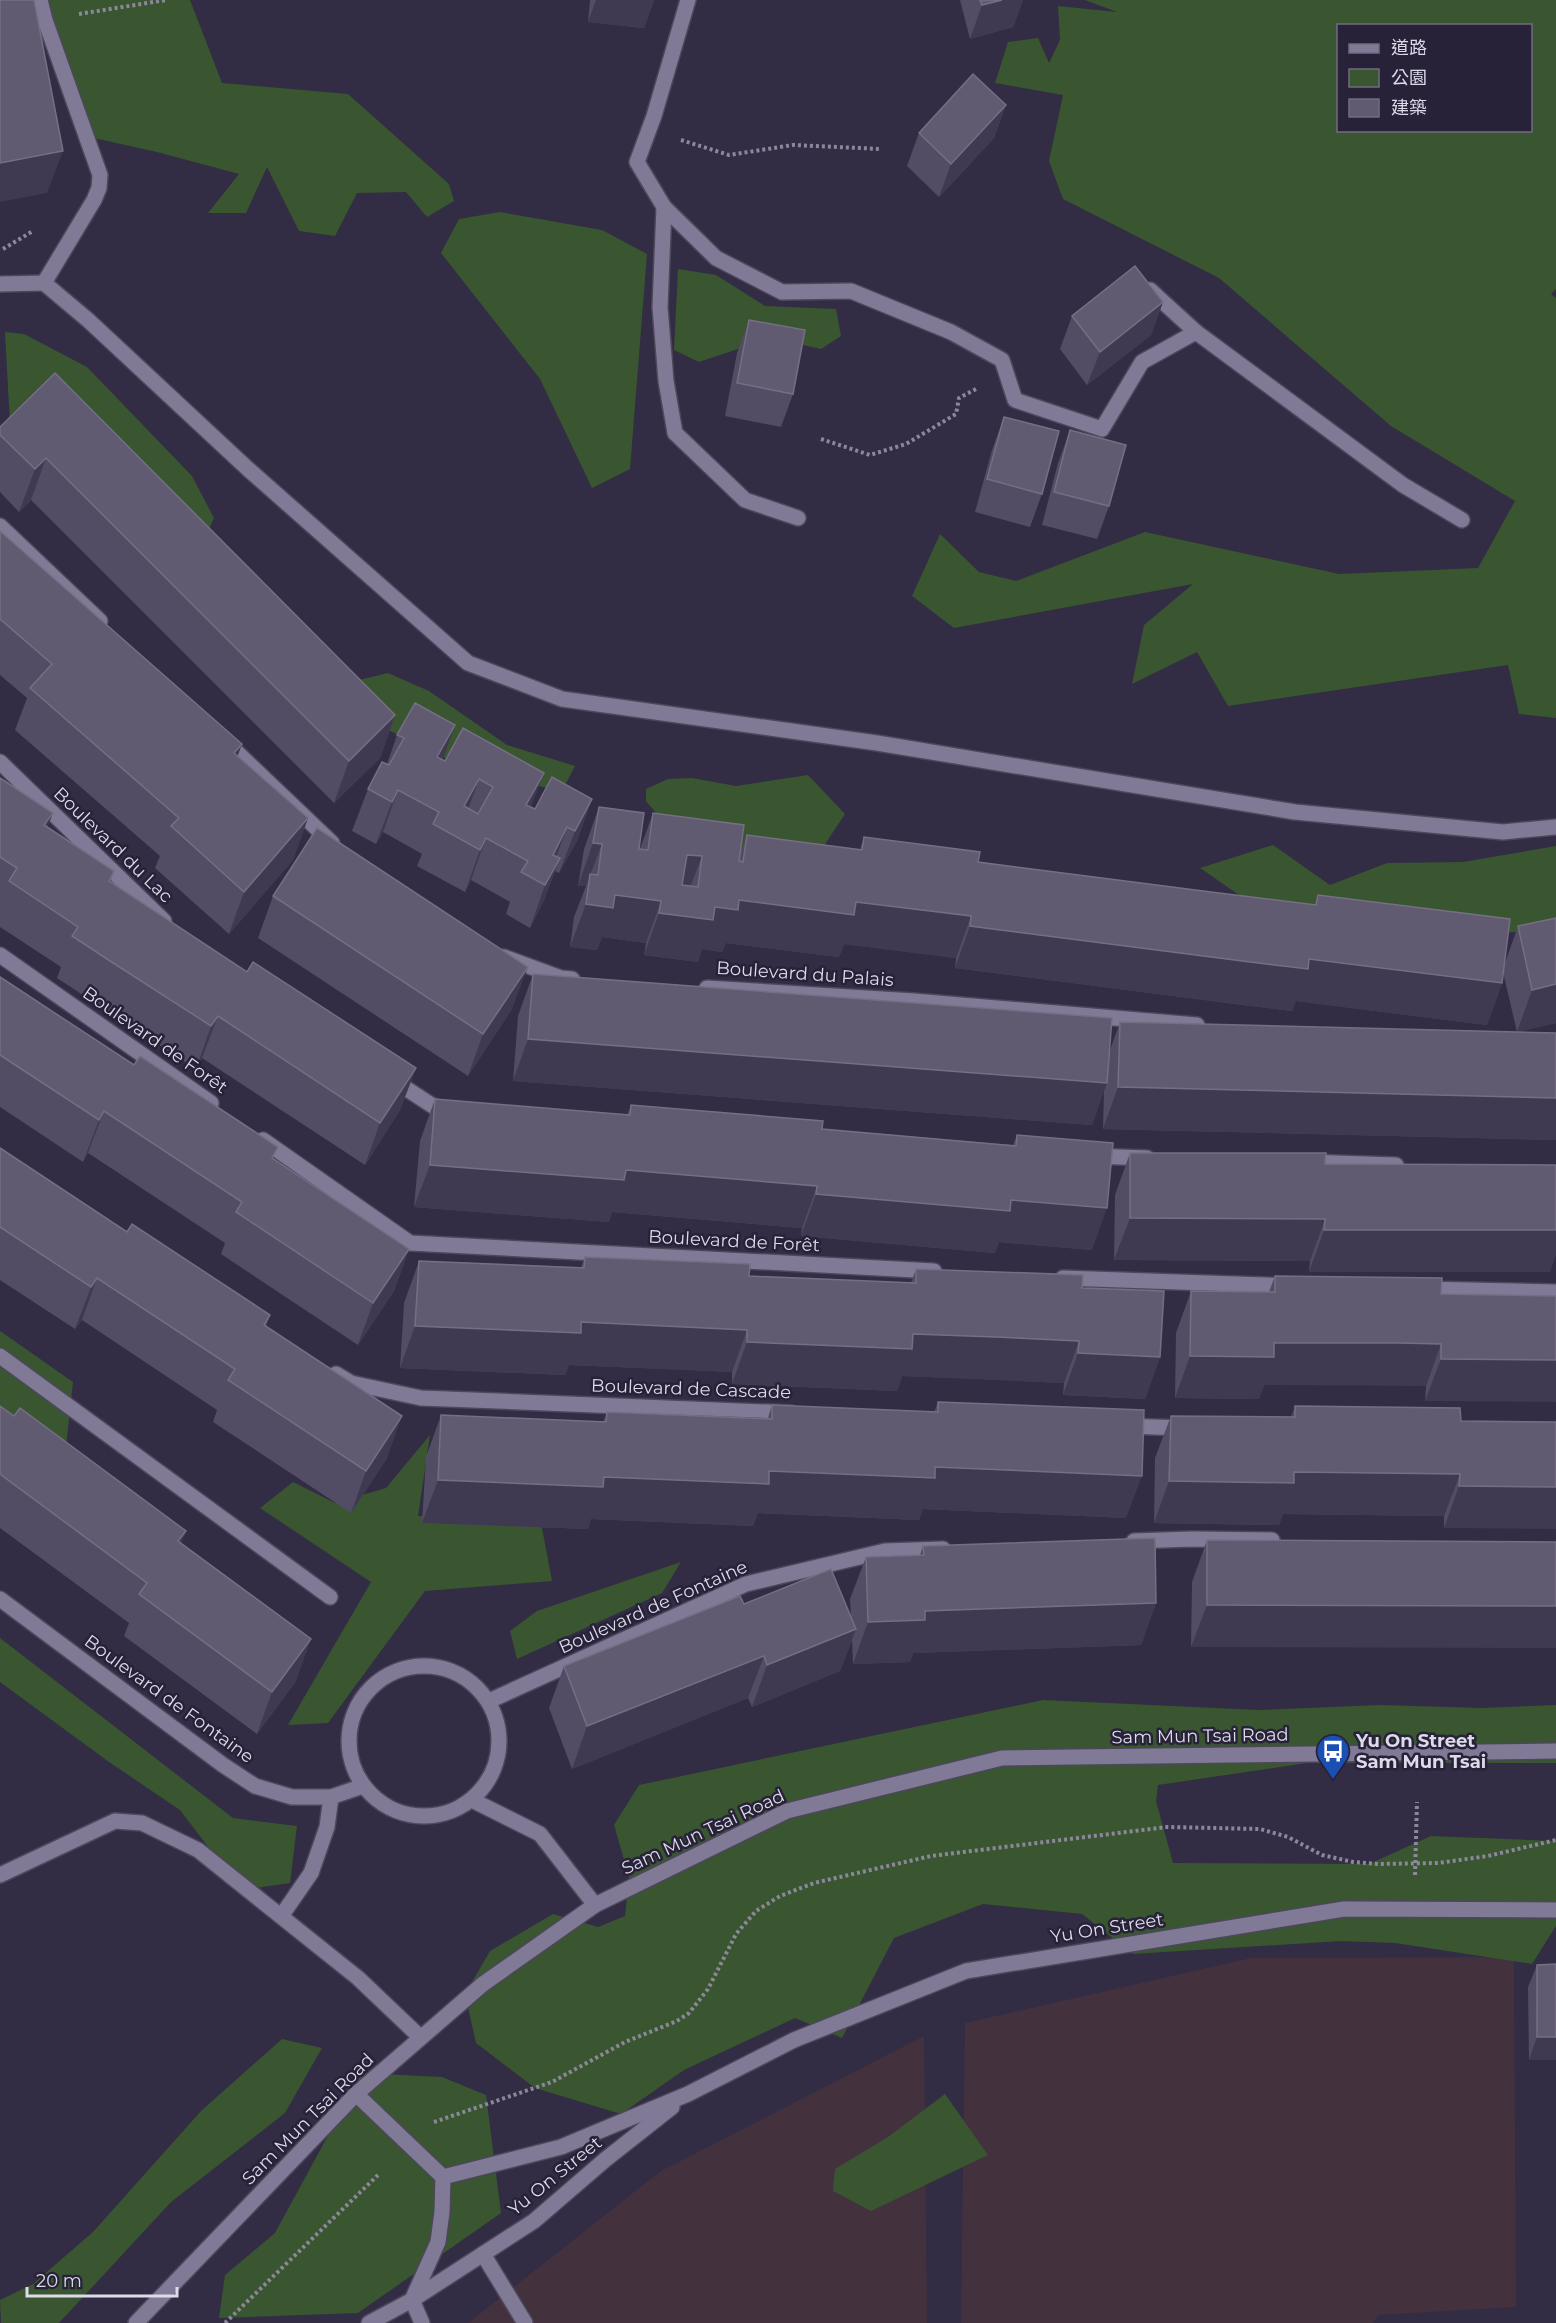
<svg xmlns="http://www.w3.org/2000/svg" width="1556" height="2323" font-family="Montserrat,'Noto Sans TC',sans-serif">
  <rect width="100%" height="100%" fill="#322c44"/>
  <!-- industrial -->
  <g fill="#43323d">
    <polygon points="1514,1957 1516,2307 1378,2315 1373,2323 961,2323 965,2023 1251,1958"/>
    <polygon points="924,2036 927,2323 468,2323 661,2171"/>
  </g>
  <!-- green -->
  <g fill="#395630" fill-rule="evenodd">
    <polygon points="43,0 190,0 222,83 348,94 449,184 454,201 427,217 406,192 357,193 335,236 299,231 267,167 246,213 208,213 239,174 157,152 80,135 65,103 65,53 49,19"/>
    <path d="M1085,0H1556V289L1551,294L1556,298V718L1519,714L1508,665L1228,706L1197,652L1132,684L1144,625L1193,584L954,628L912,596L940,534L979,572L1016,581L1145,532L1339,574L1478,568L1515,501L1391,426L1219,278L1063,199L1049,161L1063,95L995,83L1008,42L1038,38L1049,63L1060,40L1058,6L1117,12ZM1338,26H1530V130H1338Z"/>
    <polygon points="500,212 602,230 647,254 630,469 592,488 540,379 441,253 459,219"/>
    <polygon points="678,269 716,275 765,306 836,309 841,336 821,349 771,338 699,362 674,350"/>
    <polygon points="5,332 24,334 87,367 192,476 214,518 197,556 10,425"/>
    <polygon points="388,673 429,691 507,745 575,766 562,791 473,772 354,713 359,680"/>
    <polygon points="808,775 845,814 806,873 667,826 646,801 646,789 668,779 692,778 736,786"/>
    <polygon points="1273,845 1330,885 1387,863 1463,862 1556,846 1556,930 1478,934 1278,922 1200,868"/>
    <polygon points="0,1331 73,1382 65,1456 0,1433"/>
    <polygon points="430,1435 418,1516 539,1512 552,1581 425,1591 328,1723 288,1725 371,1582 260,1508 293,1482 335,1503 386,1488"/>
    <polygon points="681,1562 662,1593 517,1659 510,1631 537,1611"/>
    <polygon points="0,1638 233,1818 297,1826 290,1883 241,1890 180,1810 109,1762 0,1682"/>
    <polygon points="1043,1700 1259,1710 1381,1705 1481,1708 1556,1705 1556,1763 1307,1763 1158,1785 1156,1801 1173,1863 1369,1864 1431,1836 1556,1841 1556,1926 1532,1964 1395,1943 1341,1941 1133,1954 1082,1914 983,1904 894,1938 842,2038 795,2018 684,2070 621,2114 535,2088 476,2043 465,1994 490,1951 553,1914 598,1927 625,1916 629,1877 614,1825 639,1785"/>
    <polygon points="282,2039 322,2048 285,2113 171,2202 59,2323 1,2323 0,2300 33,2284 93,2232 201,2111"/>
    <polygon points="362,2073 442,2077 486,2095 501,2213 358,2313 219,2318 225,2275 275,2233"/>
    <polygon points="945,2094 988,2155 871,2211 833,2191 835,2169 888,2137"/>
  </g>
  <g fill="none" stroke-linecap="round" stroke-linejoin="round">
    <defs>
      <g id="minor">
        <polyline points="40,0 45,20 100,175 99,188 94,200 44,283 88,320 248,469 468,663 562,699 877,743 1295,812 1503,832 1556,827"/>
        <polyline points="688,0 654,116 637,162 664,207 716,258 782,292 851,291 951,332 1002,360 1015,400 1102,429 1142,362 1196,332 1403,485 1462,520"/>
        <polyline points="664,207 660,307 666,381 675,433 745,500 798,518"/>
        <polyline points="0,284 44,283"/>
        <polyline points="1150,290 1196,332"/>
        <polyline points="0,526 100,621"/>
        <polyline points="225,741 332,843"/>
        <polyline points="0,762 164,921"/>
        <polyline points="0,955 211,1103"/>
        <polyline points="504,957 561,978 572,979"/>
        <polyline points="707,988 914,1001 1197,1025"/>
        <polyline points="393,1080 436,1108 453,1110"/>
        <polyline points="263,1140 410,1243 934,1271"/>
        <polyline points="1093,1156 1147,1158"/>
        <polyline points="1306,1162 1396,1165"/>
        <polyline points="1063,1278 1291,1286"/>
        <polyline points="1423,1289 1556,1292"/>
        <polyline points="0,1356 330,1597"/>
        <polyline points="336,1374 351,1383 421,1398 791,1413"/>
        <polyline points="1123,1426 1186,1428"/>
        <polyline points="1134,1541 1192,1539 1272,1540"/>
        <polyline points="0,1599 223,1765 255,1786 292,1797 331,1797 363,1786"/>
        <circle cx="424" cy="1741" r="75"/>
        <polyline points="489,1701 746,1584 885,1551 943,1549"/>
        <polyline points="472,1800 540,1834 595,1905"/>
        <polyline points="0,1875 115,1821 142,1823 198,1850 358,1978 420,2037"/>
        <polyline points="282,1915 311,1873 327,1827 331,1797"/>
        <polyline points="356,2094 443,2177 561,2147 688,2094 794,2040 966,1971 1344,1909 1556,1910"/>
        <polyline points="483,2254 525,2323"/>
        <polyline points="136,2323 356,2094 483,1984 595,1905 787,1811 1002,1758 1556,1751"/>
        <polyline points="369,2323 412,2300 534,2221 606,2159 672,2107"/>
        <polyline points="422,2323 412,2300 438,2242 442,2212 443,2177"/>
      </g>
    </defs>
    <!-- minor casing -->
    <use href="#minor" stroke="#4d475c" stroke-width="18"/>
    <!-- path -->
    <g stroke="#8c889b" stroke-width="4" stroke-dasharray="3 3" stroke-linecap="butt">
      <polyline points="79,14 166,0"/>
      <polyline points="681,140 729,155 793,145 881,149"/>
      <polyline points="3,249 33,231"/>
      <polyline points="821,439 870,455 906,444 956,414 959,398 976,389"/>
      <polyline points="1415,1875 1417,1802"/>
      <polyline points="434,2122 552,2082 625,2042 677,2021 689,2013 708,1989 736,1934 756,1911 780,1896 814,1883 931,1856 1167,1827 1260,1829 1288,1837 1322,1855 1353,1862 1379,1864 1438,1863 1488,1856 1556,1840"/>
      <polyline points="225,2323 378,2175"/>
    </g>
    <!-- minor -->
    <use href="#minor" stroke="#807a96" stroke-width="15"/>
  </g>
  <!-- wall -->
  <g fill="#524c64">
    <polygon points="590,0 654,0 644,28 588,22"/>
    <polygon points="960,0 1023,0 1013,27 970,39"/>
    <polygon points="1006,105 994,138 939,197 907,166 919,133"/>
    <polygon points="1163,302 1151,335 1087,385 1060,349 1072,316"/>
    <polygon points="749,320 793,394 781,427 725,416 737,353"/>
    <polygon points="55,373 395,715 380,758 334,803 31,500 19,512 0,492 0,427"/>
    <polygon points="1004,417 1042,494 1030,527 975,512 992,450"/>
    <polygon points="1070,430 1109,506 1097,539 1042,525 1058,463"/>
    <polygon points="0,531 238,756 308,818 293,860 229,934 155,868 160,856 15,730 27,698 0,675"/>
    <polygon points="397,735 535,809 592,799 577,841 559,873 555,871 544,900 530,928 506,914 510,902 471,880 465,892 417,866 422,854 383,832 376,844 352,831 368,789 387,764"/>
    <polygon points="0,778 47,827 114,871 110,882 247,972 416,1068 400,1110 365,1165 202,1058 196,1069 57,978 61,967 0,927"/>
    <polygon points="599,807 640,849 653,813 740,854 747,835 860,849 864,837 978,862 1314,905 1318,895 1505,963 1518,926 1556,918 1556,1023 1517,1032 1503,972 1502,983 1487,1025 1296,1001 1292,1011 1243,1005 955,968 956,958 844,944 839,957 726,943 722,952 702,949 698,962 644,955 646,943 602,937 597,950 570,947 574,917 586,886 578,886 584,849"/>
    <polygon points="273,896 512,1009 468,1076 258,938"/>
    <polygon points="533,974 1109,1053 1120,1022 1556,1033 1556,1140 1103,1129 1104,1090 1092,1125 513,1081 518,1016"/>
    <polygon points="0,977 409,1249 394,1291 358,1345 221,1254 225,1243 88,1153 83,1162 0,1107"/>
    <polygon points="435,1099 627,1115 631,1105 822,1129 1013,1145 1017,1135 1092,1250 999,1242 995,1253 801,1236 802,1228 612,1212 609,1222 414,1207 420,1141"/>
    <polygon points="0,1148 127,1232 270,1315 266,1326 387,1458 351,1513 213,1422 217,1410 82,1320 75,1329 0,1280"/>
    <polygon points="1130,1153 1325,1164 1550,1272 1309,1272 1310,1261 1114,1260 1115,1195"/>
    <polygon points="585,1257 749,1276 911,1283 916,1269 1082,1288 1160,1357 1145,1399 1063,1395 1064,1383 981,1379 902,1376 897,1391 732,1384 732,1372 690,1370 569,1365 565,1375 400,1368 404,1303 419,1261 581,1267"/>
    <polygon points="1275,1276 1441,1294 1556,1296 1425,1401 1426,1386 1383,1385 1264,1385 1259,1399 1175,1398 1176,1333 1191,1291 1269,1292"/>
    <polygon points="938,1402 1126,1518 923,1509 919,1520 758,1513 753,1526 591,1519 588,1529 422,1523 426,1457 441,1415 603,1422 607,1412 768,1418 772,1405 934,1412"/>
    <polygon points="0,1406 14,1416 186,1531 181,1543 296,1681 257,1734 124,1636 129,1623 0,1528"/>
    <polygon points="1295,1406 1461,1421 1556,1422 1444,1528 1444,1516 1283,1514 1279,1525 1154,1523 1155,1458 1171,1416 1291,1417"/>
    <polygon points="1207,1540 1556,1542 1191,1647 1192,1582"/>
    <polygon points="923,1546 1156,1603 1141,1645 913,1653 910,1662 853,1664 852,1640 840,1671 752,1707 748,1698 572,1769 549,1708 564,1666 744,1604 851,1618 850,1599 866,1557 920,1555"/>
    <polygon points="1556,1964 1556,2060 1529,2060 1528,1987 1537,1965"/>
  </g>
  <!-- shaded-wall -->
  <g fill="#3f3951">
    <polygon points="596,0 654,0 644,28 588,22"/>
    <polygon points="1002,0 1023,0 1013,27 970,39 982,5"/>
    <polygon points="1006,105 994,138 939,197 951,164"/>
    <polygon points="63,151 47,193 0,202 0,163"/>
    <polygon points="1163,302 1151,335 1087,385 1100,352"/>
    <polygon points="46,458 31,500 19,512 35,469"/>
    <polygon points="395,715 380,758 334,803 349,761"/>
    <polygon points="455,725 440,767 437,757"/>
    <polygon points="242,744 227,786 234,753"/>
    <polygon points="544,773 528,815 526,805"/>
    <polygon points="479,779 464,821 464,806"/>
    <polygon points="398,790 383,832 376,844 392,802"/>
    <polygon points="592,799 577,841 559,873 575,831"/>
    <polygon points="53,813 37,855 44,825"/>
    <polygon points="308,818 293,860 229,934 244,892"/>
    <polygon points="567,827 552,869 553,855"/>
    <polygon points="486,838 471,880 465,892 480,850"/>
    <polygon points="593,843 602,844 586,886 578,886"/>
    <polygon points="687,855 702,856 686,898 671,897"/>
    <polygon points="560,858 544,900 530,928 545,885"/>
    <polygon points="615,895 661,901 646,943 602,937 597,950 570,947 586,904"/>
    <polygon points="739,900 856,902 971,916 956,958 844,944 839,957 726,943 722,952 702,949 698,962 644,955 659,913 715,907"/>
    <polygon points="970,926 1309,959 1502,983 1487,1025 1296,1001 1292,1011 955,968"/>
    <polygon points="528,967 512,1009 468,1076 483,1034"/>
    <polygon points="1556,984 1556,1023 1517,1032 1532,990"/>
    <polygon points="218,1016 202,1058 196,1069 211,1026"/>
    <polygon points="528,1039 1107,1083 1092,1125 513,1081"/>
    <polygon points="416,1068 400,1110 365,1165 380,1123"/>
    <polygon points="1118,1087 1556,1098 1556,1140 1103,1129"/>
    <polygon points="104,1111 88,1153 83,1162 99,1120"/>
    <polygon points="430,1165 626,1170 817,1186 802,1228 612,1212 609,1222 414,1207"/>
    <polygon points="816,1194 1011,1200 1107,1208 1092,1250 999,1242 995,1253 801,1236"/>
    <polygon points="1130,1218 1325,1219 1310,1261 1114,1260"/>
    <polygon points="1324,1230 1556,1230 1556,1255 1550,1272 1309,1272"/>
    <polygon points="409,1249 394,1291 358,1345 373,1303"/>
    <polygon points="97,1278 82,1320 75,1329 91,1287"/>
    <polygon points="581,1322 747,1330 732,1372 569,1365 565,1375 400,1368 415,1326"/>
    <polygon points="913,1334 1079,1341 1064,1383 902,1376 897,1391 732,1384 747,1342"/>
    <polygon points="1274,1343 1399,1343 1441,1344 1426,1386 1264,1385 1259,1399 1175,1398 1190,1356"/>
    <polygon points="1078,1353 1160,1357 1145,1399 1063,1395"/>
    <polygon points="1441,1359 1556,1360 1556,1402 1425,1401"/>
    <polygon points="402,1416 387,1458 351,1513 366,1471"/>
    <polygon points="935,1467 1142,1476 1126,1518 923,1509 919,1520 758,1513 753,1526 591,1519 588,1529 422,1523 438,1480"/>
    <polygon points="1294,1472 1460,1474 1444,1516 1283,1514 1279,1525 1154,1523 1169,1481"/>
    <polygon points="1459,1486 1556,1487 1556,1529 1444,1528"/>
    <polygon points="186,1531 170,1573 178,1541"/>
    <polygon points="1156,1603 1141,1645 913,1653 910,1662 853,1664 868,1622 925,1611"/>
    <polygon points="1207,1605 1556,1606 1556,1648 1191,1647"/>
    <polygon points="856,1629 840,1671 752,1707 767,1665"/>
    <polygon points="311,1639 296,1681 257,1734 272,1692"/>
    <polygon points="764,1656 748,1698 572,1769 587,1726"/>
    <polygon points="1537,2037 1556,2037 1556,2060 1529,2060"/>
  </g>
  <!-- building -->
  <g fill="#615b72" stroke="#756f85" stroke-width="1.5" fill-rule="evenodd">
    <polygon points="0,0 34,0 63,151 0,163"/>
    <polygon points="980,0 1002,0 982,5"/>
    <polygon points="973,74 1006,105 951,164 919,133"/>
    <polygon points="1135,266 1163,302 1100,352 1072,316"/>
    <polygon points="749,320 805,330 793,394 737,383"/>
    <polygon points="55,373 395,715 349,761 46,458 35,469 0,435 0,427"/>
    <polygon points="1004,417 1059,431 1042,494 987,479"/>
    <polygon points="1070,430 1126,445 1109,506 1054,492"/>
    <polygon points="0,531 242,744 234,753 308,818 244,892 171,826 179,818 30,688 52,664 0,619"/>
    <path d="M415,703L455,725L437,757L445,761L463,728L544,773L526,805L535,809L552,777L592,799L575,831L567,827L553,855L560,858L545,885L521,872L528,861L486,838L480,850L433,824L439,812L398,790L392,802L368,789L382,762L389,765L404,738L397,735ZM479,779L493,787L478,814L464,806Z"/>
    <polygon points="0,778 53,813 44,825 114,871 109,881 247,972 253,962 416,1068 380,1123 218,1016 211,1026 107,959 72,936 78,927 9,881 17,868 0,857"/>
    <path d="M599,807L644,813L639,849L648,850L653,813L744,825L739,861L743,862L747,835L862,850L864,837L980,852L978,862L1219,893L1316,905L1318,895L1510,919L1502,983L1309,959L1308,969L1258,963L970,926L971,916L856,902L854,915L739,900L738,910L715,907L713,920L659,913L661,901L615,895L613,908L586,904L590,874L598,875L602,844L593,843ZM687,855L702,856L698,887L682,885Z"/>
    <polygon points="317,828 528,967 483,1034 273,896"/>
    <polygon points="1556,918 1556,984 1532,990 1518,926"/>
    <polygon points="533,974 1112,1018 1107,1083 528,1039"/>
    <polygon points="0,977 134,1065 140,1056 278,1147 272,1158 409,1249 373,1303 236,1212 242,1202 104,1111 99,1120 0,1055"/>
    <polygon points="1120,1022 1556,1033 1556,1098 1118,1087"/>
    <polygon points="435,1099 630,1115 631,1105 823,1121 822,1129 1016,1146 1017,1135 1113,1143 1107,1208 1011,1200 1010,1211 816,1194 817,1186 626,1170 624,1180 430,1165"/>
    <polygon points="0,1148 127,1232 132,1224 270,1315 264,1325 402,1416 366,1471 228,1380 235,1369 97,1278 91,1287 0,1227"/>
    <polygon points="1130,1153 1326,1153 1325,1164 1556,1165 1556,1230 1324,1230 1325,1219 1130,1218"/>
    <polygon points="585,1257 750,1264 749,1276 916,1283 916,1269 1083,1275 1082,1288 1164,1291 1160,1357 1078,1353 1079,1341 996,1337 913,1334 912,1349 747,1342 747,1330 705,1328 581,1322 581,1333 415,1326 419,1261 584,1268"/>
    <polygon points="1275,1276 1442,1278 1441,1294 1556,1296 1556,1360 1441,1359 1441,1344 1399,1343 1274,1343 1274,1357 1190,1356 1191,1291 1275,1292"/>
    <polygon points="938,1402 1144,1410 1142,1476 935,1467 935,1478 769,1471 769,1484 604,1477 603,1487 438,1480 441,1415 606,1422 607,1412 772,1419 772,1405 938,1412"/>
    <polygon points="0,1406 14,1416 20,1408 186,1531 178,1541 311,1639 272,1692 139,1594 147,1583 0,1474"/>
    <polygon points="1295,1406 1460,1408 1461,1421 1556,1422 1556,1487 1459,1486 1460,1474 1294,1472 1294,1483 1169,1481 1171,1416 1295,1417"/>
    <polygon points="1155,1538 1156,1603 925,1611 925,1620 868,1622 866,1557 924,1555 923,1546"/>
    <polygon points="1207,1540 1556,1542 1556,1606 1207,1605"/>
    <polygon points="831,1569 856,1629 767,1665 764,1656 587,1726 564,1666 740,1596 744,1604"/>
    <polygon points="1556,1964 1556,2037 1537,2037 1537,1965"/>
  </g>
  <!-- icons -->
  <defs>
    <symbol id="bus-pin" viewBox="-11 -11 22 30"><path d="M0 17L-7.5 6A9.5 9.5 0 1 1 7.5 6Z" fill="#1a4fb4" stroke="#282239"/><path d="M-5-6H5V4H4V6H2V4H-2V6H-4V4H-5ZM-3.5-4V0h7V-4ZM-3.5 1.2v1.5H-2V1.2ZM2 1.2v1.5H3.5V1.2Z" fill="#fff"/></symbol>
  </defs>
  <g fill-rule="evenodd">
    <use href="#bus-pin" x="1314" y="1732" width="38" height="52"/>
  </g>
  <g text-anchor="middle" stroke-width="5" stroke-linejoin="round" paint-order="stroke">
    <!-- street labels -->
    <g font-size="18" fill="#dddaea" stroke="#282239">
      <text transform="translate(113 845) rotate(44)" y="6">Boulevard du Lac</text>
      <text transform="translate(805 974) rotate(4)" y="6">Boulevard du Palais</text>
      <text transform="translate(155 1040) rotate(35)" y="6">Boulevard de Forêt</text>
      <text transform="translate(734 1241) rotate(3)" y="6">Boulevard de Forêt</text>
      <text transform="translate(691 1389) rotate(2)" y="6">Boulevard de Cascade</text>
      <text transform="translate(653 1607) rotate(-24)" y="6">Boulevard de Fontaine</text>
      <text transform="translate(169 1699) rotate(36)" y="6">Boulevard de Fontaine</text>
      <text transform="translate(1200 1736) rotate(-1)" y="6">Sam Mun Tsai Road</text>
      <text transform="translate(703 1832) rotate(-25)" y="6">Sam Mun Tsai Road</text>
      <text transform="translate(1107 1928) rotate(-9)" y="6">Yu On Street</text>
      <text transform="translate(308 2119) rotate(-45)" y="6">Sam Mun Tsai Road</text>
      <text transform="translate(555 2176) rotate(-39)" y="6">Yu On Street</text>
    </g>
    <!-- poi labels -->
    <g font-size="18" font-weight="bold" fill="#dddaea" stroke="#282239" text-anchor="start">
      <text x="1356" y="1747">Yu On Street<tspan x="1356" dy="21">Sam Mun Tsai</tspan></text>
    </g>
  </g>
  <!-- legend -->
  <rect x="1337" y="24" width="195" height="108" fill="#282239" stroke="#706c80" stroke-width="1.5"/>
  <rect x="1349" y="44" width="30" height="9" fill="#807a96" stroke="#706c80" stroke-width="1.5"/>
  <text x="1391" y="54" font-size="18" fill="#dddaea">道路</text>
  <rect x="1349" y="69" width="30" height="18" fill="#395630" stroke="#706c80" stroke-width="1.5"/>
  <text x="1391" y="84" font-size="18" fill="#dddaea">公園</text>
  <rect x="1349" y="99" width="30" height="18" fill="#615b72" stroke="#706c80" stroke-width="1.5"/>
  <text x="1391" y="114" font-size="18" fill="#dddaea">建築</text>
  <!-- scale -->
  <path d="M27 2287v9h150v-9" fill="none" stroke="#dddaea" stroke-width="3"/>
  <text x="36" y="2287" font-size="18" fill="#dddaea" stroke="#282239" stroke-width="4.5" paint-order="stroke">20 m</text>
</svg>
